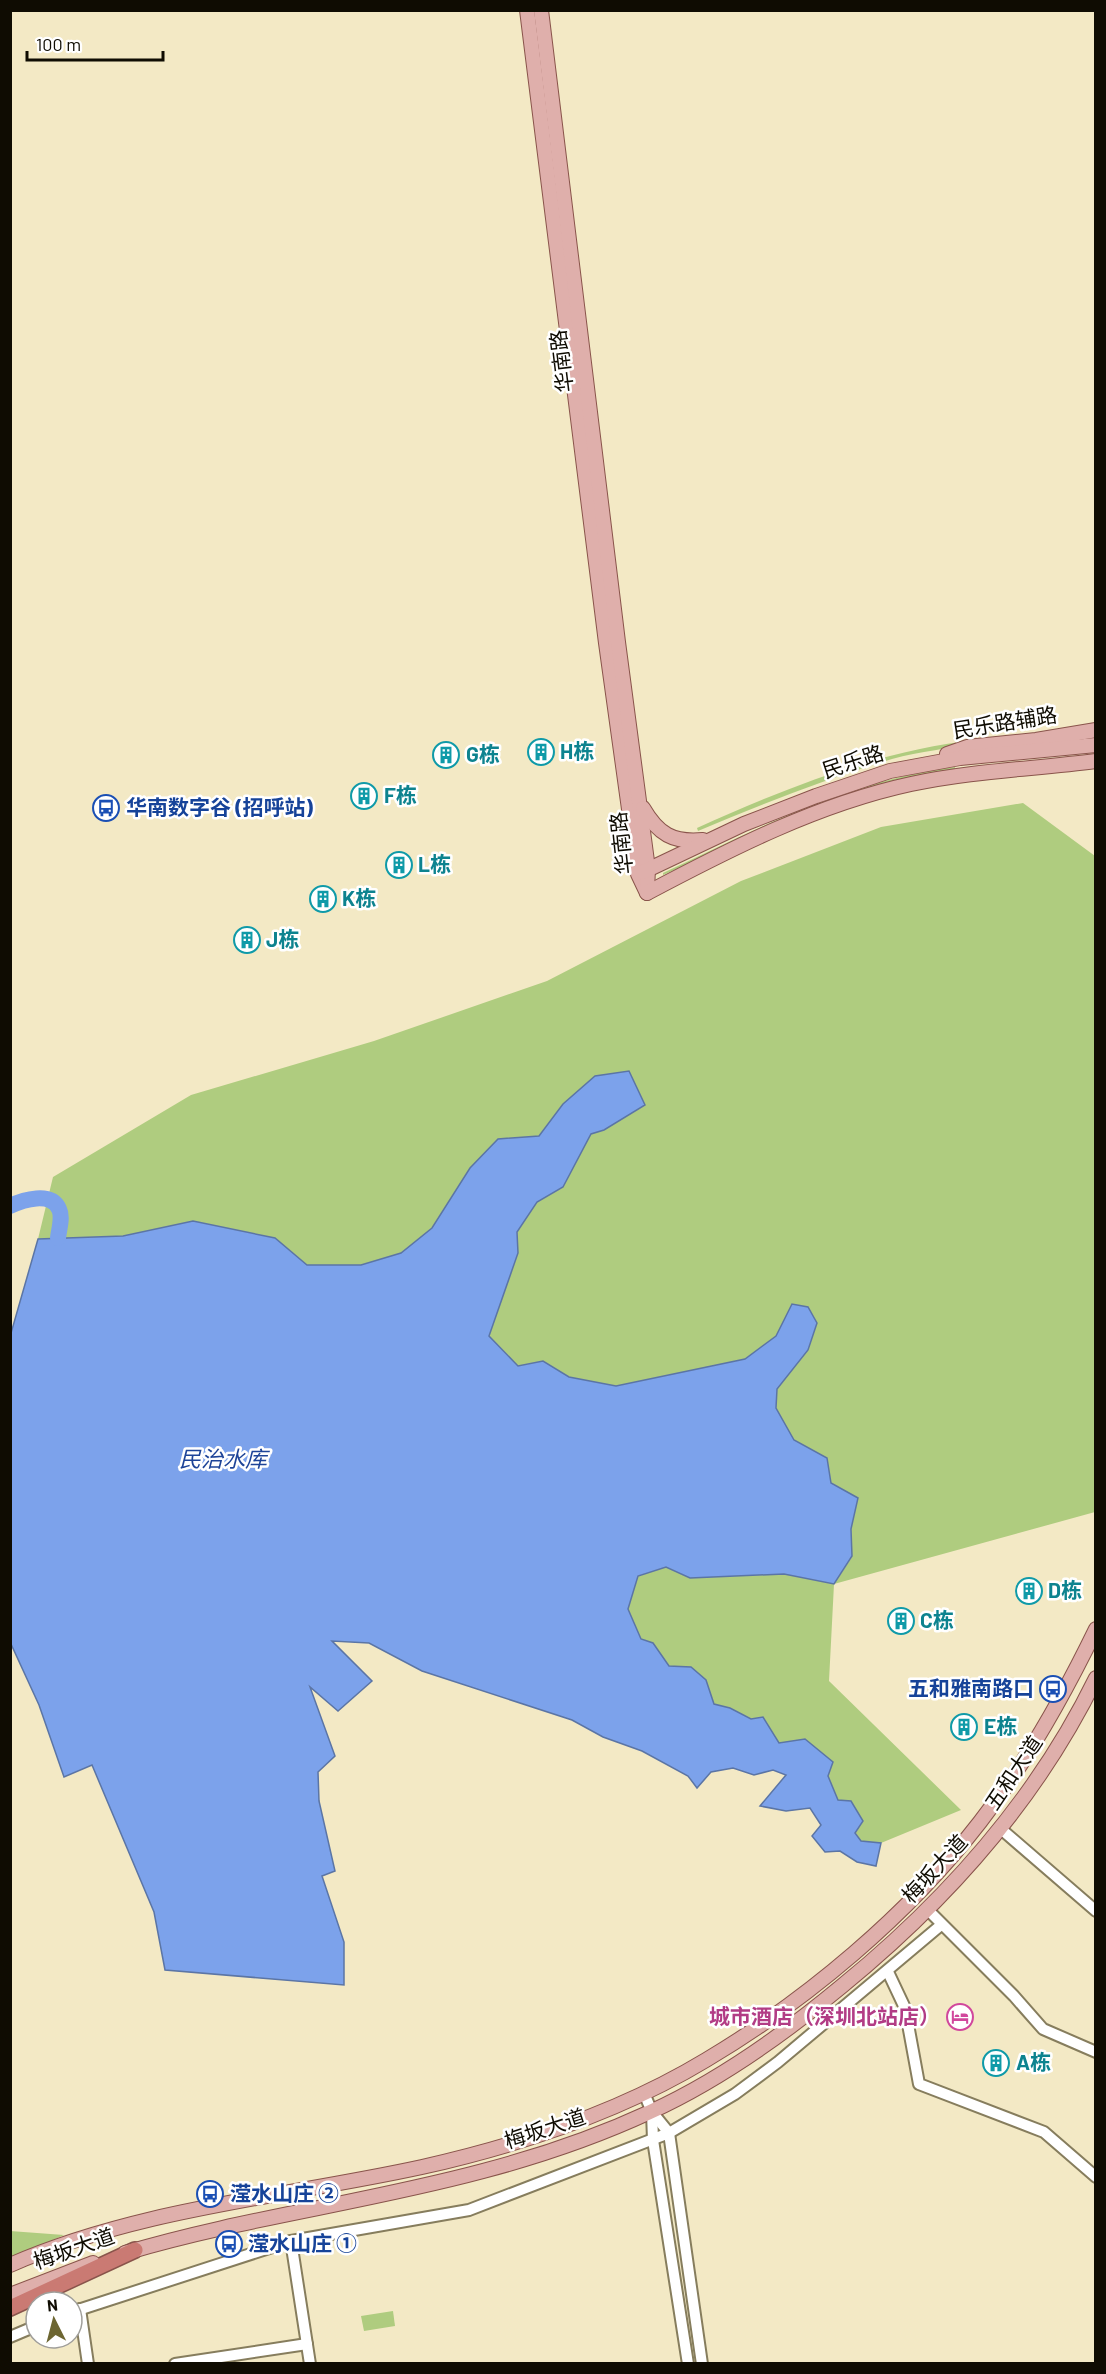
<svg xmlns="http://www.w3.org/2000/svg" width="1106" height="2374" font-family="Barlow,'Noto Sans SC',sans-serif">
  <rect width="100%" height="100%" fill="#f3e9c5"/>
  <!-- green -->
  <g fill="#afcc7f">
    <path d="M977,740C950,750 920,751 892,759C826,779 762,804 698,831L697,828C786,788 880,750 977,740Z"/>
    <path d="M955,767V769C902,775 855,794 807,814C758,833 711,853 663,875V873C756,829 851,780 955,767Z"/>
    <path d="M1023,803L1095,856V1512L834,1584L829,1681L961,1810L881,1843L861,1841L855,1832L863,1821L838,1801L828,1776L779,1744L751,1720L730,1708L714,1704C703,1674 702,1668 669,1666L653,1644L641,1639L628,1609L638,1576L666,1567L690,1578L784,1574L834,1584L852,1557L851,1529L858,1498L831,1483L827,1458L794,1440L776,1409L777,1389L808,1350L792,1305L776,1336L745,1359L616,1386L569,1377L543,1361L518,1366L489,1336L518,1253L517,1232L537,1202L563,1187L591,1134L604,1129L563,1104L539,1136L498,1139L470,1168L432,1228L401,1253L361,1265H307L275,1238L193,1221L123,1236L38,1239L53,1177L191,1095L374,1041L547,981L741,881L881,827Z"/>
    <polygon points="10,2231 64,2235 11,2259"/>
    <polygon points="393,2311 395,2326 364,2331 361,2316"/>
  </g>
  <!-- water -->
  <polygon fill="#7ca2eb" stroke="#5b75a5" stroke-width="1.5" points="629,1071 645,1105 604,1130 591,1134 563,1187 537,1202 517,1232 518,1253 489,1336 518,1366 543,1361 569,1377 616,1386 745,1359 776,1336 792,1304 808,1307 817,1323 808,1350 777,1389 776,1408 794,1440 827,1458 831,1483 858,1498 851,1529 852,1556 834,1584 784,1574 690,1578 666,1567 638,1576 628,1609 641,1639 653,1643 669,1666 691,1667 706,1680 714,1704 730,1708 751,1719 763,1717 779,1743 805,1739 833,1762 828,1776 838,1800 851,1801 863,1821 855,1833 861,1841 881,1843 876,1866 857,1862 840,1851 825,1852 812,1836 821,1825 810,1808 786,1811 760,1806 786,1775 773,1770 754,1775 733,1768 711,1772 697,1788 688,1776 642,1751 603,1737 572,1720 422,1671 369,1643 332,1641 372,1681 338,1711 310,1687 335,1756 318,1772 319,1801 335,1871 322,1876 344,1942 344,1985 165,1970 154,1912 92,1765 64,1777 39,1705 11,1644 11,1333 38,1239 123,1236 193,1221 275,1238 307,1265 361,1265 401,1253 432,1228 470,1168 498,1139 539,1136 563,1104 595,1076"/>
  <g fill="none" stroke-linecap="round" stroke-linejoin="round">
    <!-- river -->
    <path stroke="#7ca2eb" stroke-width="16" d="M10,1206C23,1200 51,1191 59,1209C63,1217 59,1229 58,1238"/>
    <defs>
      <g id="minor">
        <polyline points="1001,1829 1096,1911"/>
        <polyline points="928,1910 1014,1996 1043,2029 1096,2052"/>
        <polyline points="888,1972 905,2008 919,2084 1044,2132 1096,2177"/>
        <polyline points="644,2093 652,2112 653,2140 688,2364"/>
        <polyline points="652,2112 669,2133 702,2364"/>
        <polyline points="291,2241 310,2364"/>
        <polyline points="80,2309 88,2364"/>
        <polyline points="72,2312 291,2241 469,2210 669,2133 735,2094 778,2062 941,1925"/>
        <polyline points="10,2337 36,2326"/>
        <polyline points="175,2364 307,2344"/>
      </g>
      <g id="major">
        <polyline points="527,10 606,643 638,874 647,893"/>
        <polyline points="541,10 618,642 648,869 647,890"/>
        <polyline points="947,754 967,747 1036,740 1096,730"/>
        <path d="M643,808C658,834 673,843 703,840"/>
        <polyline points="643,872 744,824 816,796 890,771 960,758 1096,745"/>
        <path d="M647,893C730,849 818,804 911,784C971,771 1034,769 1096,761"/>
        <path d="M125,2253C243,2218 364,2203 483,2171C540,2156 596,2137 650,2112C720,2080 783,2035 842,1986C946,1901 1037,1799 1096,1678"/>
        <path d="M10,2265C140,2208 285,2197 422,2167C520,2145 620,2112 706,2060C807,2000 908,1915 980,1822C1026,1763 1063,1697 1096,1629"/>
        <polyline points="10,2295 93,2263"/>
      </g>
      <polyline id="highway" points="10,2308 135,2250"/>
    </defs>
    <!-- minor casing -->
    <use href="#minor" stroke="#867d5d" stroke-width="14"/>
    <!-- major casing -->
    <use href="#major" stroke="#89544b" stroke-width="16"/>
    <!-- highway casing -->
    <use href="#highway" stroke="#89544b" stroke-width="18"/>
    <!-- minor -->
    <use href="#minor" stroke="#fff" stroke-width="10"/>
    <!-- major -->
    <use href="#major" stroke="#dfafab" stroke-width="14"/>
    <!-- highway -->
    <use href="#highway" stroke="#ca7a73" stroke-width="15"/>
  </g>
  <!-- icons -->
  <defs>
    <symbol id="building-ring" viewBox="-11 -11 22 22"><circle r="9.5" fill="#fff" stroke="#0f9aa8" stroke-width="1.5"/><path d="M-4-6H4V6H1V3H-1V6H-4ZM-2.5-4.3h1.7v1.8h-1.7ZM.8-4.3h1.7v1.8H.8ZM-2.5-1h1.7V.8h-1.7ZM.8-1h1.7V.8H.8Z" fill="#0f9aa8"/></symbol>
    <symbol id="bus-ring" viewBox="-11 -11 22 22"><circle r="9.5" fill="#fff" stroke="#1a4fb4" stroke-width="1.5"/><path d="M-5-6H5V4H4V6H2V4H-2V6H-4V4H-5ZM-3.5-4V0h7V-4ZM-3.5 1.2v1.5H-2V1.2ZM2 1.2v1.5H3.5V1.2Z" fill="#1a4fb4"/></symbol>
    <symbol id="hotel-ring" viewBox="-11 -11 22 22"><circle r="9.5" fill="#fff" stroke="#d1479c" stroke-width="1.5"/><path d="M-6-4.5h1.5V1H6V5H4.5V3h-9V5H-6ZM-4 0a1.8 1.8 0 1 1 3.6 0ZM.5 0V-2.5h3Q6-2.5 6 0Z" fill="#d1479c"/></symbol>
  </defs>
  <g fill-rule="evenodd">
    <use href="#building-ring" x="526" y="737" width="30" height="30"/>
    <use href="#building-ring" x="431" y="740" width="30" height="30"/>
    <use href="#building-ring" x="349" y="781" width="30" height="30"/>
    <use href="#bus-ring" x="91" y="793" width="30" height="30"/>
    <use href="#building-ring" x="384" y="850" width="30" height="30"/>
    <use href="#building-ring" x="308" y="884" width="30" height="30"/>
    <use href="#building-ring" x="232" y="925" width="30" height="30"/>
    <use href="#building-ring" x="1014" y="1576" width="30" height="30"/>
    <use href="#building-ring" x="886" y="1606" width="30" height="30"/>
    <use href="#bus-ring" x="1038" y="1674" width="30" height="30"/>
    <use href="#building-ring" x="949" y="1712" width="30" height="30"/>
    <use href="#hotel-ring" x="945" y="2002" width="30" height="30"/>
    <use href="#building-ring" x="981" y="2048" width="30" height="30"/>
    <use href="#bus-ring" x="195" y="2179" width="30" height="30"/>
    <use href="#bus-ring" x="214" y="2229" width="30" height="30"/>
  </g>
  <g text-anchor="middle" stroke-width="5" stroke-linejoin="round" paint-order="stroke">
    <!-- street labels -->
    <g font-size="21" fill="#0f0c02" stroke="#fff">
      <text transform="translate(562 361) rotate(-97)" y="7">华南路</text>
      <text transform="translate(1005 723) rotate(-9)" y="7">民乐路辅路</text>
      <text transform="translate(853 762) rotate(-18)" y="7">民乐路</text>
      <text transform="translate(622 843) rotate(-96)" y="7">华南路</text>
      <text transform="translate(1014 1773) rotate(-56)" y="7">五和大道</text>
      <text transform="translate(935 1869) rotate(-47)" y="7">梅坂大道</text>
      <text transform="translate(545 2129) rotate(-18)" y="7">梅坂大道</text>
      <text transform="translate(74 2249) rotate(-19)" y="7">梅坂大道</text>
    </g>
    <!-- culture labels -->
    <g font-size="21" font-weight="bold" fill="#0d838f" stroke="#fff" text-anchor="start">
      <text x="560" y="759">H栋</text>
      <text x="466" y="762">G栋</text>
      <text x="384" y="803">F栋</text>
      <text x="418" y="872">L栋</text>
      <text x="342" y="906">K栋</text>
      <text x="266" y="947">J栋</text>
      <text x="1048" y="1598">D栋</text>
      <text x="920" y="1628">C栋</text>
      <text x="984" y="1734">E栋</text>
      <text x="1016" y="2070">A栋</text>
    </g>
    <!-- transit labels -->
    <g font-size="21" font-weight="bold" fill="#164399" stroke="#fff" text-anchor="start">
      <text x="126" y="815">华南数字谷 (招呼站)</text>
      <text x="1034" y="1696" text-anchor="end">五和雅南路口</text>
      <text x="230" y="2201">滢水山庄 ②</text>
      <text x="248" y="2251">滢水山庄 ①</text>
    </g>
    <!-- hotel labels -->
    <g font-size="21" font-weight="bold" fill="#b23c85" stroke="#fff" text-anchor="end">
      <text x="940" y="2024">城市酒店（深圳北站店）</text>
    </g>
    <!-- water labels -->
    <g font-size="22" font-style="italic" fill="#1e4498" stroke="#fff">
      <text x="223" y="1467">民治水库</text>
    </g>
  </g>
  <!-- border -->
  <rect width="1106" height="2374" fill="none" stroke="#0f0c02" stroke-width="24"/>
  <!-- north arrow -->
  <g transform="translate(54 2320) rotate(354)"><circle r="28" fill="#ffffff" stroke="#9f9e9a" stroke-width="1.5"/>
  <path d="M0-4.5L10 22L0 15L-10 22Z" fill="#6d6632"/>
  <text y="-9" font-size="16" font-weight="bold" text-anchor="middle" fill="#0f0c02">N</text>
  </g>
  <!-- scale -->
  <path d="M27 51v9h136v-9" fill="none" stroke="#0f0c02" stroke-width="3"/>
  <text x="36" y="51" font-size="18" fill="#0f0c02" stroke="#ffffff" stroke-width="4.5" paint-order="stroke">100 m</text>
</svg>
